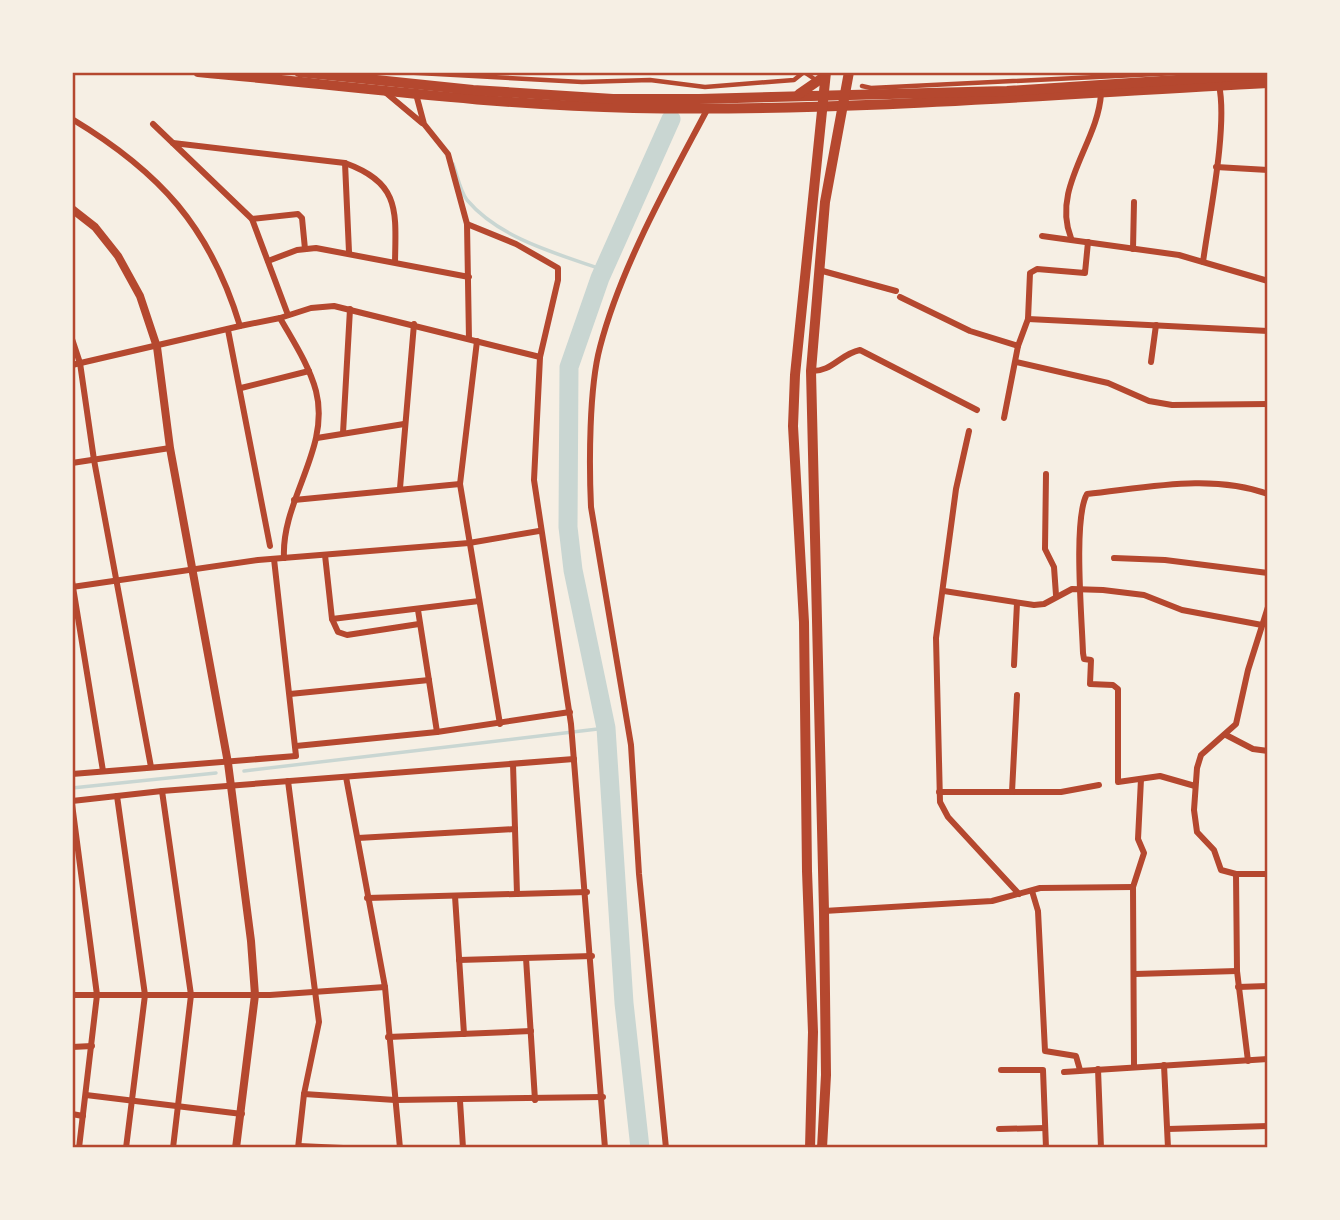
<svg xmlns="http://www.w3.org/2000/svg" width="1340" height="1220" font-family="Poppins,sans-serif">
  <rect width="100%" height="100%" fill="#f6efe4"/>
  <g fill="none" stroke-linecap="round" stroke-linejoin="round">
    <!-- stream -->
    <g stroke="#c9d6d2" stroke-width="3.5">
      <path d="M453,164C457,174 460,191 467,200C500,239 558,254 604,270"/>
      <polyline points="244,771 606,728"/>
      <polyline points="72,788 216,773"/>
    </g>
    <!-- river -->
    <polyline stroke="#c9d6d2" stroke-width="19" points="640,1148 624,1003 606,728 573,570 568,527 569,367 600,278 671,119"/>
    <!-- pedestrian -->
    <g stroke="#b5482f" stroke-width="4.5">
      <polyline points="400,72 582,82 650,80 705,87 794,80 804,72 816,80"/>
      <polyline points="862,86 871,88 1197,72"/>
    </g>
    <!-- minor -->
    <g stroke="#b5482f" stroke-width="6">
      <polyline points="385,92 422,123"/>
      <polyline points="416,94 424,124 448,154 467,224 469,339"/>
      <path d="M72,119C160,172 210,227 240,326L280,318C293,341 309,365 316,391C331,449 281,500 284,558"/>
      <polyline points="153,124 252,219 288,315"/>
      <path d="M173,143L345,163C400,183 396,210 395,262"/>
      <polyline points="345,163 349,252"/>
      <polyline points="1216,167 1268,170"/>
      <polyline points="252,219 298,214 302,218 305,249"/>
      <polyline points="467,224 516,244 558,268 558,280 540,357 534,480 571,724 605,1148"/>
      <polyline points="1042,236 1179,255 1268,281"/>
      <path d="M1071,238C1051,188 1098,143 1101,94"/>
      <polyline points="1133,249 1134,202"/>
      <polyline points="268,261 297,250 316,248 469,277"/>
      <path d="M1203,262C1209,217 1228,127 1219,85"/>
      <polyline points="819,270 896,291"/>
      <polyline points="900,297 970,331 1018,346"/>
      <polyline points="280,318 311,308 334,306 540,357"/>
      <polyline points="1028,319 1268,331"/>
      <polyline points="228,330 270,546"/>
      <polyline points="72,339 80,363 94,460 151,767"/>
      <polyline points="477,341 460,484 500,724"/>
      <polyline points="1016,362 1108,383 1149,401 1172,405 1268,404"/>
      <polyline points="1151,362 1156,325"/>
      <polyline points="72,365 240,326"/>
      <path d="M811,371C832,372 840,354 860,350L977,410"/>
      <polyline points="241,388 309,371"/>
      <polyline points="1004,418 1018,346 1028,319 1030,273 1037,269 1085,273 1088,242"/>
      <polyline points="969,431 956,489 936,638 940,802 948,817 1019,894"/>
      <polyline points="343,433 350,309"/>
      <polyline points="317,438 404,424"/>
      <polyline points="72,463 170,448"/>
      <polyline points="1046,474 1045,549 1054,567 1056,595"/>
      <polyline points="400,488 414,324"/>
      <polyline points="294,500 460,484"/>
      <polyline points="325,555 332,619 338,632 347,635 419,624"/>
      <polyline points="1114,558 1165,560 1268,573"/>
      <polyline points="72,581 103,771"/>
      <polyline points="72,587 258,560 469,543 539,531"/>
      <polyline points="944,591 1034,605 1044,604 1072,589 1103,590 1144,595 1182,610 1262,625"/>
      <polyline points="418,610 437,732"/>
      <polyline points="332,619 479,601"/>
      <polyline points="1014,665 1017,603"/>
      <polyline points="290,694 429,680"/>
      <polyline points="1226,735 1253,749 1268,751"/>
      <polyline points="296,746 437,732 570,712"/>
      <polyline points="513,764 517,894"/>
      <polyline points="72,774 296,756 274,559"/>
      <polyline points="346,777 385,987 400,1148"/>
      <polyline points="288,781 319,1022 304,1094 298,1148"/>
      <path d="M1195,786L1160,776L1118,782V689L1113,685L1090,684L1091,660L1084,659L1083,653C1082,620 1073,518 1087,494C1145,488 1211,473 1268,494"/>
      <polyline points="162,791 191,995 173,1148"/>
      <polyline points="939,792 1061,792 1099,785"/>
      <polyline points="1012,792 1017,695"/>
      <polyline points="117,796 145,995 126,1148"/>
      <polyline points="72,801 162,791 574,759"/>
      <polyline points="72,804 97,995 79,1148"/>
      <polyline points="358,838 515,829"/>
      <polyline points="1236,874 1268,874"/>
      <polyline points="1032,891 1038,911 1045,1051 1076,1056 1080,1070"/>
      <polyline points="455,896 464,1034"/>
      <polyline points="367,898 587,892"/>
      <polyline points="824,911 992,901 1040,888 1133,887"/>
      <polyline points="526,958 535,1100"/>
      <polyline points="459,960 592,956"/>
      <polyline points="1135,974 1237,971"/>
      <polyline points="1238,987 1268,986"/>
      <polyline points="72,995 270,995 385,987"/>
      <polyline points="388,1037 531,1031"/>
      <polyline points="72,1047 92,1046"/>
      <polyline points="1248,1061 1237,971 1236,874 1221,870 1214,850 1197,832 1194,810 1197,768 1201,755 1236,724 1248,670 1268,607"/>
      <polyline points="1164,1065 1168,1148"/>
      <polyline points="1134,1066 1133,887 1144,853 1138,839 1141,779"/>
      <polyline points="1098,1069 1101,1148"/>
      <polyline points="1001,1070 1043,1070 1046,1148"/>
      <polyline points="1064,1072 1268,1059"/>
      <polyline points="304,1094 395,1100 603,1097"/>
      <polyline points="86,1095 242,1114"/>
      <polyline points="460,1101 463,1148"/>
      <polyline points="72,1114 83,1116"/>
      <polyline points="999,1129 1045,1128"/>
      <polyline points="1168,1129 1268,1126"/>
      <polyline points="299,1146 343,1148"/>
      <path d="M666,1148L639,874L631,745L591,507C589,464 589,388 600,347C621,266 669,182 708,108"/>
    </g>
    <!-- tertiary -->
    <polyline stroke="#b5482f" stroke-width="8" points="72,209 95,227 118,256 140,296 157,347 170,448 228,763 251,941 255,995 236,1148"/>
    <!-- primary -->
    <g stroke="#b5482f" stroke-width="10">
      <path d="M198,72C342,85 487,105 633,108C845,112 1056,94 1268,83"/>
      <polyline points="299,72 473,90 613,99 699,99 1007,91 1268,74"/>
      <polyline points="799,94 825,76"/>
      <polyline points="810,1148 813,1032 807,871 804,622 793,426 795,375 826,72"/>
      <polyline points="822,1148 826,1075 824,911 811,371 825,202 849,72"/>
    </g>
  </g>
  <!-- border -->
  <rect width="1340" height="1220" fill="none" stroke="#f6efe4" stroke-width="147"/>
  <rect x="74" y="74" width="1192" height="1072" fill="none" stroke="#b5482f" stroke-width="2.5"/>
</svg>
